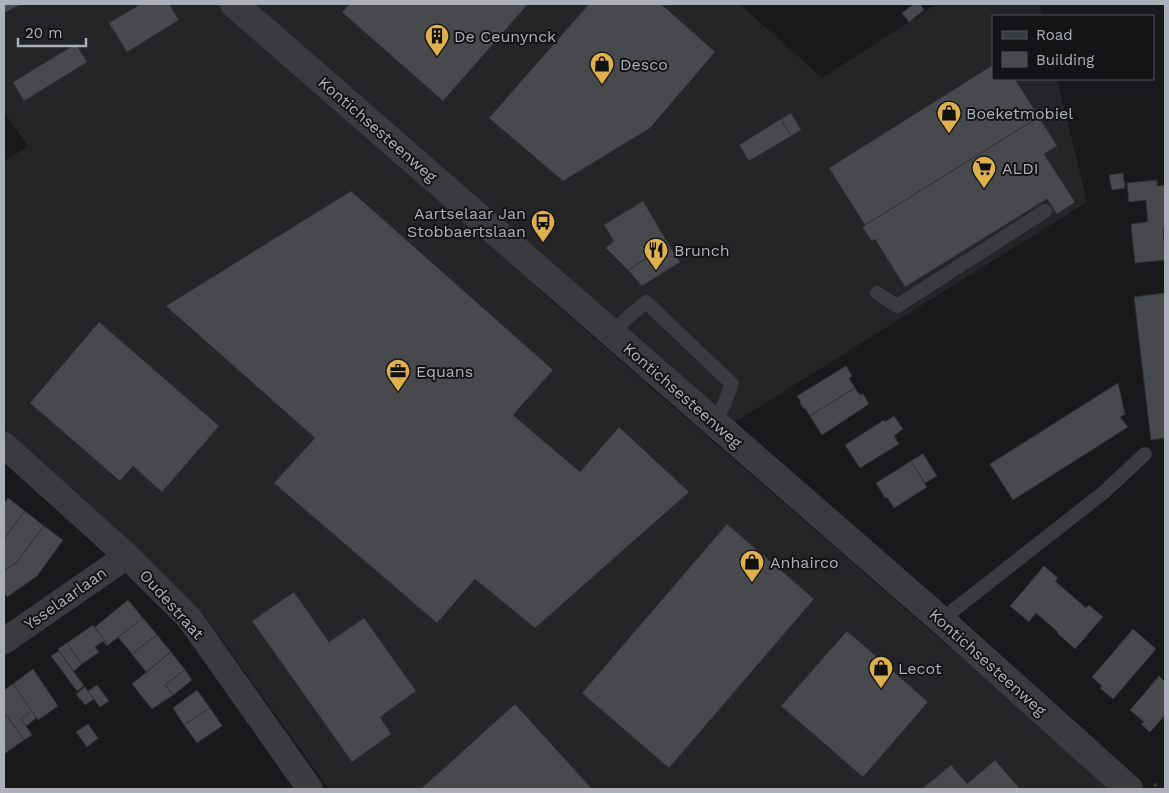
<svg xmlns="http://www.w3.org/2000/svg" width="1169" height="793" font-family="'Work Sans',sans-serif">
  <rect width="100%" height="100%" fill="#19191b"/>
  <!-- built -->
  <polygon fill="#252528" points="4,4 740,4 822,78 937,4 1039,4 1042,16 993,16 993,79 1057,79 1087,202 730,425 545,275 535,286 1112,789 329,789 201,611 4,429 4,162 28,146 4,112"/>
  <!-- building -->
  <g fill="#48494d" stroke="#333336">
    <polygon points="4,4 21,4 4,13"/>
    <polygon points="141,4 169,4 179,20 127,52 109,23"/>
    <polygon points="350,4 528,4 443,101 342,12"/>
    <polygon points="589,4 661,4 715,52 650,128 563,181 489,118"/>
    <polygon points="914,4 920,4 924,10 909,22 902,13"/>
    <polygon points="76,44 87,62 24,101 13,82"/>
    <polygon points="993,65 993,79 1015,79 1039,117 865,225 829,168"/>
    <polygon points="791,113 801,130 791,136 781,119"/>
    <polygon points="1039,117 1057,146 1044,154 1075,202 1057,214 1047,199 905,287 875,239 872,241 862,227"/>
    <polygon points="781,119 791,136 749,161 739,145"/>
    <polygon points="1123,173 1125,188 1112,190 1109,175"/>
    <polygon points="1157,180 1157,186 1165,185 1165,228 1163,228 1165,260 1135,263 1131,224 1148,222 1146,200 1129,202 1127,183"/>
    <polygon points="351,191 553,370 513,415 580,472 619,427 689,492 535,628 475,579 437,623 274,483 315,438 166,306"/>
    <polygon points="643,201 669,245 628,270 606,248 614,241 604,225"/>
    <polygon points="669,245 680,262 642,286 628,270"/>
    <polygon points="1165,293 1165,438 1151,440 1134,297"/>
    <polygon points="99,322 219,426 162,492 133,466 120,481 30,403"/>
    <polygon points="846,366 852,376 849,378 855,388 810,416 805,408 804,409 800,403 801,402 797,396"/>
    <polygon points="1118,383 1125,414 1120,417 1128,427 1013,500 990,464"/>
    <polygon points="855,388 860,395 863,394 869,404 822,435 810,416"/>
    <polygon points="894,416 903,429 894,436 899,444 860,468 845,445 884,420 885,422"/>
    <polygon points="923,454 937,476 925,483 911,461"/>
    <polygon points="911,461 927,487 894,508 887,497 885,498 876,483"/>
    <polygon points="8,498 25,511 4,539 4,503"/>
    <polygon points="25,511 44,526 17,562 4,571 4,539"/>
    <polygon points="727,524 814,599 669,768 582,693"/>
    <polygon points="44,526 63,540 37,576 7,597 4,592 4,571 17,562"/>
    <polygon points="1044,566 1058,578 1055,581 1086,608 1089,605 1103,617 1075,649 1057,633 1058,632 1036,613 1029,622 1010,606"/>
    <polygon points="294,592 329,642 364,618 416,691 380,717 391,734 352,762 252,621"/>
    <polygon points="128,600 143,618 108,645 95,627"/>
    <polygon points="143,618 157,635 132,654 118,637"/>
    <polygon points="93,625 108,645 107,646 103,641 95,647 99,652 82,664 67,643"/>
    <polygon points="1133,629 1156,649 1113,699 1100,688 1102,686 1092,677"/>
    <polygon points="847,631 928,702 863,777 781,706"/>
    <polygon points="157,635 171,652 146,672 132,654"/>
    <polygon points="67,643 82,664 74,671 58,649"/>
    <polygon points="59,651 84,686 77,691 51,656"/>
    <polygon points="171,652 185,670 165,685 173,695 152,709 132,684"/>
    <polygon points="33,669 58,706 38,720 13,684"/>
    <polygon points="185,670 192,680 173,695 165,685"/>
    <polygon points="1159,676 1165,682 1165,715 1150,732 1141,724 1144,722 1130,710"/>
    <polygon points="13,684 32,711 21,719 32,735 24,740 4,712 4,690"/>
    <polygon points="97,685 109,701 100,707 88,691"/>
    <polygon points="85,687 94,699 85,705 76,694"/>
    <polygon points="197,690 210,708 184,725 173,708"/>
    <polygon points="515,704 592,789 421,789"/>
    <polygon points="210,708 222,726 197,743 184,725"/>
    <polygon points="32,711 36,718 26,726 21,719"/>
    <polygon points="4,712 24,740 4,754"/>
    <polygon points="88,724 98,738 87,747 76,732"/>
    <polygon points="995,760 1020,789 922,789 951,765 967,784"/>
  </g>
  <g fill="none" stroke-linecap="round" stroke-linejoin="round">
    <!-- path -->
    <polyline stroke="#404246" stroke-width="3" stroke-dasharray="2.5 4" stroke-linecap="butt" points="1154,784 1160,789"/>
    <!-- service -->
    <g stroke="#3a3b3f" stroke-width="14">
      <polyline points="877,293 897,306 1045,211"/>
      <polyline points="613,334 625,320 646,302 732,384 723,407 712,420"/>
      <polyline points="941,620 1103,493 1145,454"/>
    </g>
    <!-- minor -->
    <g stroke="#3a3b3f" stroke-width="26">
      <polyline points="4,445 127,556 190,619 310,789"/>
      <polyline points="4,641 127,556"/>
    </g>
    <!-- tertiary -->
    <polyline stroke="#3a3b3f" stroke-width="28" points="234,4 941,620 1129,789"/>
  </g>
  <!-- icons -->
  <defs>
    <symbol id="building-pin" viewBox="-11 -11 22 30"><path d="M0 17L-7.5 6A9.5 9.5 0 1 1 7.5 6Z" fill="#deb04e" stroke="#141416"/><path d="M-4-6H4V6H1V3H-1V6H-4ZM-2.5-4.3h1.7v1.8h-1.7ZM.8-4.3h1.7v1.8H.8ZM-2.5-1h1.7V.8h-1.7ZM.8-1h1.7V.8H.8Z" fill="#111"/></symbol>
    <symbol id="shop-pin" viewBox="-11 -11 22 30"><path d="M0 17L-7.5 6A9.5 9.5 0 1 1 7.5 6Z" fill="#deb04e" stroke="#141416"/><path d="M-5-2.5h2.3a2.7 3.5 0 0 1 5.4 0H5L5.5 6h-11ZM-1.5-2.5h3a1.5 2.3 0 0 0-3 0Z" fill="#111"/></symbol>
    <symbol id="supermarket-pin" viewBox="-11 -11 22 30"><path d="M0 17L-7.5 6A9.5 9.5 0 1 1 7.5 6Z" fill="#deb04e" stroke="#141416"/><path d="M-6-5.5h2.5l.6 2H6L4.5 2H-2.5L-4.4-4H-6ZM-1.5 3.2a1.3 1.3 0 1 0 .1 0ZM3 3.2a1.3 1.3 0 1 0 .1 0Z" fill="#111"/></symbol>
    <symbol id="bus-pin" viewBox="-11 -11 22 30"><path d="M0 17L-7.5 6A9.5 9.5 0 1 1 7.5 6Z" fill="#deb04e" stroke="#141416"/><path d="M-5-6H5V4H4V6H2V4H-2V6H-4V4H-5ZM-3.5-4V0h7V-4ZM-3.5 1.2v1.5H-2V1.2ZM2 1.2v1.5H3.5V1.2Z" fill="#111"/></symbol>
    <symbol id="restaurant-pin" viewBox="-11 -11 22 30"><path d="M0 17L-7.5 6A9.5 9.5 0 1 1 7.5 6Z" fill="#deb04e" stroke="#141416"/><path d="M-5-6h1v4h1v-4h1v4h1v-4h1v5L-1.5 .5V6h-2V.5L-5-1ZM5-6V6H3V1.5H1.5Q1.5-4 5-6Z" fill="#111"/></symbol>
    <symbol id="office-pin" viewBox="-11 -11 22 30"><path d="M0 17L-7.5 6A9.5 9.5 0 1 1 7.5 6Z" fill="#deb04e" stroke="#141416"/><path d="M-6-3h4V-5.5h4V-3h4V5H-6ZM-1-4.5V-3h2v-1.5ZM-6 0V1H6V0Z" fill="#111"/></symbol>
  </defs>
  <g fill-rule="evenodd">
    <use href="#building-pin" x="423" y="22" width="28" height="38"/>
    <use href="#shop-pin" x="588" y="50" width="28" height="38"/>
    <use href="#shop-pin" x="935" y="99" width="28" height="38"/>
    <use href="#supermarket-pin" x="970" y="154" width="28" height="38"/>
    <use href="#bus-pin" x="529" y="208" width="28" height="38"/>
    <use href="#restaurant-pin" x="642" y="236" width="28" height="38"/>
    <use href="#office-pin" x="384" y="357" width="28" height="38"/>
    <use href="#shop-pin" x="738" y="548" width="28" height="38"/>
    <use href="#shop-pin" x="867" y="654" width="28" height="38"/>
  </g>
  <g text-anchor="middle" stroke-width="4" stroke-linejoin="round" paint-order="stroke">
    <!-- poi labels -->
    <g font-size="16" fill="#adb0b9" stroke="#141416" text-anchor="start">
      <text x="454" y="42">De Ceunynck</text>
      <text x="620" y="70">Desco</text>
      <text x="966" y="119">Boeketmobiel</text>
      <text x="1002" y="174">ALDI</text>
      <text x="526" y="219" text-anchor="end">Aartselaar Jan<tspan x="526" dy="18">Stobbaertslaan</tspan></text>
      <text x="674" y="256">Brunch</text>
      <text x="416" y="377">Equans</text>
      <text x="770" y="568">Anhairco</text>
      <text x="898" y="674">Lecot</text>
    </g>
    <!-- street labels -->
    <g font-size="16" fill="#adb0b9" stroke="#141416">
      <text transform="translate(378 129) rotate(41)" y="6">Kontichsesteenweg</text>
      <text transform="translate(683 395) rotate(41)" y="6">Kontichsesteenweg</text>
      <text transform="translate(65 598) rotate(-35)" y="6">Ysselaarlaan</text>
      <text transform="translate(172 604) rotate(48)" y="6">Oudestraat</text>
      <text transform="translate(988 662) rotate(42)" y="6">Kontichsesteenweg</text>
    </g>
  </g>
  <!-- border -->
  <rect width="1169" height="793" fill="none" stroke="#adb0b9" stroke-width="10"/>
  <!-- legend -->
  <rect x="992" y="15" width="162" height="65" fill="#141416" stroke="#515257"/>
  <rect x="1002" y="31" width="25" height="8" fill="#3a3b3f" stroke="#515257"/>
  <text x="1036" y="40" font-size="15" fill="#adb0b9">Road</text>
  <rect x="1002" y="52" width="25" height="15" fill="#48494d" stroke="#515257"/>
  <text x="1036" y="65" font-size="15" fill="#adb0b9">Building</text>
  <!-- scale -->
  <path d="M18 38v8h68v-8" fill="none" stroke="#adb0b9" stroke-width="2.5"/>
  <text x="25" y="38" font-size="15" fill="#adb0b9" stroke="#141416" stroke-width="4" paint-order="stroke">20 m</text>
</svg>
